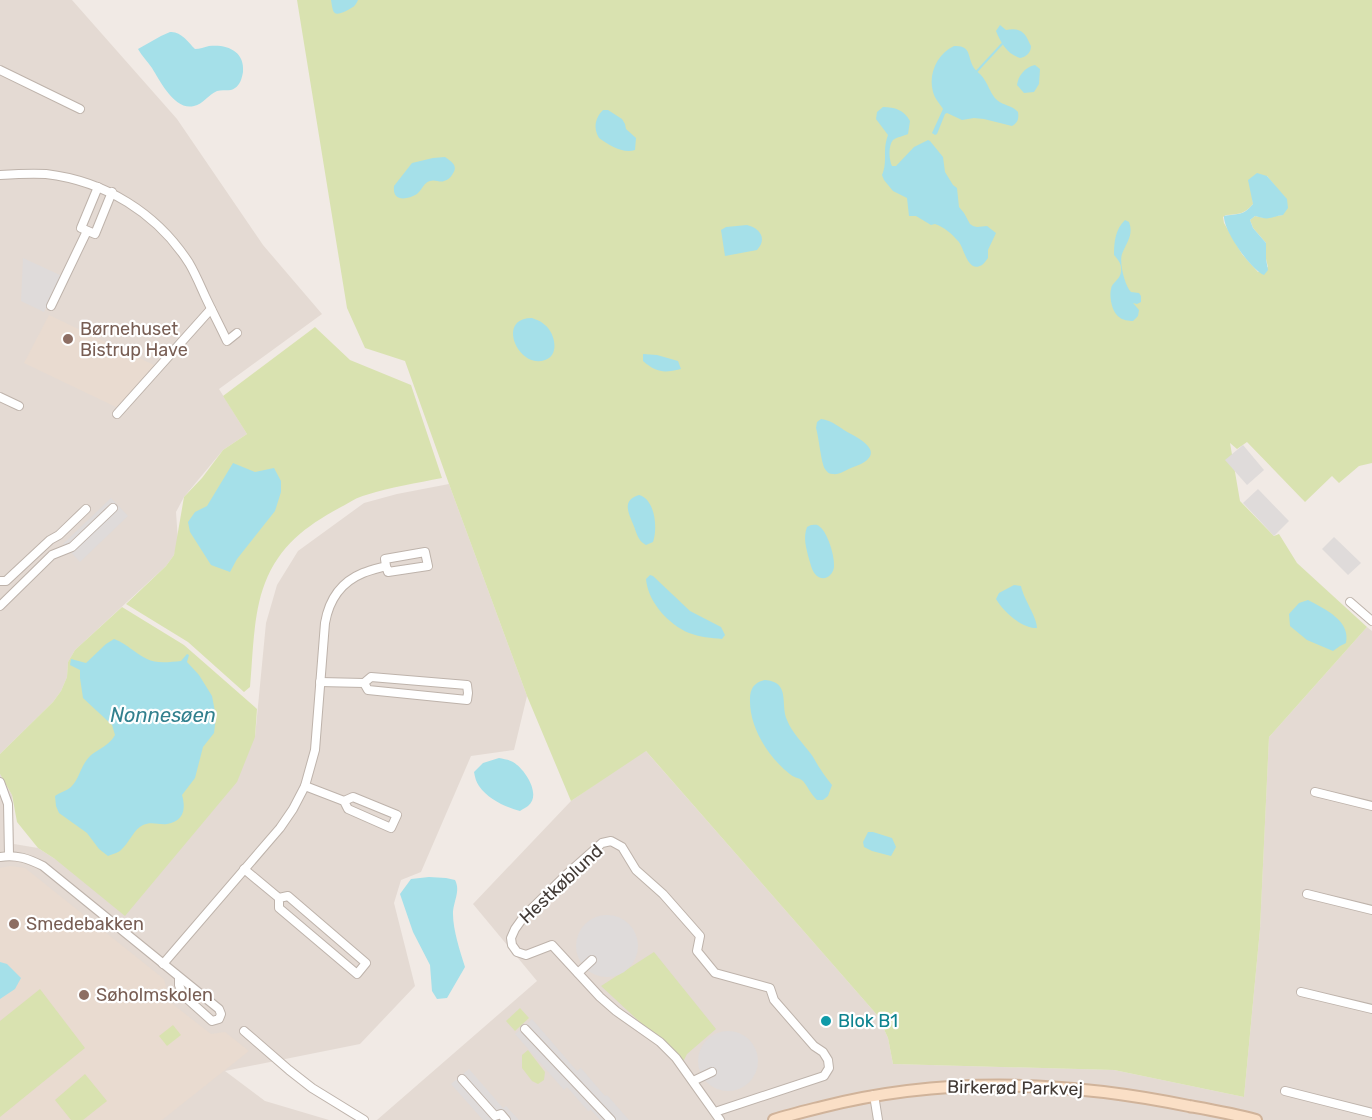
<svg xmlns="http://www.w3.org/2000/svg" width="1372" height="1120" font-family="Rubik,sans-serif">
  <rect width="100%" height="100%" fill="#f1eae5"/>
  <!-- residential -->
  <g fill="#e4dad3">
    <polygon points="0,0 72,0 177,119 263,245 322,314 219,389 247,434 223,450 184,497 176,512 178,541 174,555 166,566 75,650 68,662 67,677 61,691 53,702 0,754"/>
    <polygon points="449,484 527,696 514,750 471,756 421,872 401,880 394,903 415,986 360,1044 225,1071 265,1101 329,1120 0,1120 0,774 12,795 14,844 38,848 55,859 255,737 266,623 277,585 298,551 364,503 397,494"/>
    <polygon points="1367,627 1372,631 1372,1120 377,1120 537,981 473,904 571,801 645,750 878,1016 888,1038 893,1064 1114,1070 1244,1097 1260,929 1269,737"/>
  </g>
  <!-- education -->
  <g fill="#e9dbd0">
    <polygon points="49,315 156,366 118,408 24,363"/>
    <polygon points="10,866 25,868 164,979 170,1002 211,1034 225,1032 249,1051 162,1120 0,1120 0,868"/>
  </g>
  <!-- green -->
  <g fill="#d9e2b0" fill-rule="evenodd">
    <path d="M297,0H1372V463L1359,466L1339,483L1332,476L1305,502L1247,442L1237,449L1230,443L1240,501L1274,536L1279,534L1297,563L1367,627L1269,737L1260,929L1244,1097L1114,1070L893,1064L888,1038L878,1016L646,751L571,801L527,696L449,484L405,361L365,348L347,308ZM1267,176L1275,186L1283,215C1270,216 1269,220 1255,216L1250,220L1253,228L1266,243V259L1268,267L1258,272L1242,254L1224,223L1223,217L1226,215C1239,214 1245,214 1253,204L1252,193Z"/>
    <path d="M315,327L350,360L411,385L442,478C417,483 390,487 366,495C357,497 349,503 341,507C306,526 280,545 265,583C253,613 253,655 250,687L244,692L188,642L126,604L166,566L174,555L184,497L202,478L223,450L247,434L223,396Z"/>
    <polygon points="122,607 184,645 257,709 255,737 237,782 125,916 55,859 38,848 17,822 12,795 0,774 0,754 53,702 61,691 67,677 68,662 75,650"/>
    <polygon points="654,952 716,1029 687,1054 683,1062 601,986"/>
    <polygon points="40,989 85,1048 0,1117 0,1021"/>
    <polygon points="520,1008 529,1018 515,1031 506,1021"/>
    <polygon points="173,1025 181,1035 167,1046 159,1036"/>
    <polygon points="528,1050 545,1072 544,1080 538,1084 532,1081 522,1068 522,1055"/>
    <polygon points="85,1074 107,1101 83,1120 71,1120 55,1100"/>
  </g>
  <!-- parking -->
  <g fill="#dfdbda">
    <polygon points="23,258 62,276 44,312 21,301"/>
    <polygon points="1243,445 1264,470 1247,485 1225,460"/>
    <polygon points="1258,489 1289,521 1274,536 1243,503"/>
    <polygon points="111,498 128,516 80,562 63,544"/>
    <polygon points="1334,537 1361,563 1348,575 1322,549"/>
    <circle cx="607" cy="946" r="31"/>
    <polygon points="532,1019 577,1071 581,1068 605,1096 607,1095 629,1120 600,1120 591,1110 588,1111 567,1087 564,1090 515,1034"/>
    <circle cx="728" cy="1061" r="30"/>
    <polygon points="469,1069 503,1108 506,1106 519,1120 483,1120 451,1084"/>
  </g>
  <!-- water -->
  <g fill="#a5e0e9">
    <path d="M331,0H358C355,7 353,7 346,11C333,17 333,13 331,0Z"/>
    <path d="M1000,25L1006,30C1022,27 1025,33 1031,46C1031,53 1026,57 1020,58C1007,54 1001,43 996,31Z"/>
    <path d="M170,32C181,31 188,42 195,49C200,49 204,47 209,46C227,44 245,51 243,72C242,78 240,85 235,88C230,92 223,89 217,91C208,95 203,104 194,106C175,111 160,81 152,68C147,61 142,56 138,49L161,36Z"/>
    <path d="M954,46C972,45 967,57 974,68C977,72 982,75 984,79C989,86 991,95 997,100C1004,106 1012,105 1018,112C1019,118 1018,123 1012,126L984,119L974,118L962,120L947,113L945,114L937,134L935,135L932,133L943,109C940,104 935,99 933,92C928,74 937,54 954,46Z"/>
    <path d="M1035,65L1040,69L1039,84L1034,92L1024,93L1017,85C1018,76 1025,67 1035,65Z"/>
    <path d="M883,107C895,107 904,110 910,121L908,134C904,136 897,137 893,140C888,146 889,160 892,166H896L914,147L928,140L930,141L943,157L945,172L953,185L957,188L959,207L964,213L970,224L973,226L977,227L987,226L996,233L988,250V258C986,260 985,263 982,265C967,274 964,246 958,241C952,234 944,227 935,224L931,225L916,216H909L907,198L893,191L884,180L882,175C888,161 882,151 888,135L876,119L877,112Z"/>
    <path d="M603,110H608L622,119L625,124L626,129L636,138L635,150C623,154 609,145 599,138C593,128 595,118 603,110Z"/>
    <path d="M445,157C452,162 459,166 452,175C450,178 448,180 444,181C440,183 435,179 430,181C424,182 422,190 417,194C407,200 392,202 394,186L412,163L433,158Z"/>
    <path d="M1257,173L1267,176L1287,199L1288,208L1283,215C1269,217 1271,221 1255,216L1250,220L1253,228L1266,243V259L1268,270L1264,275C1251,270 1223,230 1224,216C1238,213 1242,217 1253,204L1248,180Z"/>
    <path d="M1125,220L1129,222C1134,235 1126,243 1122,254C1119,263 1125,286 1131,292L1139,293L1141,296V302L1137,304L1133,303L1139,310L1138,316L1133,321C1129,321 1122,320 1119,317C1112,312 1109,297 1111,289C1112,282 1120,280 1121,272C1122,264 1119,261 1114,255C1114,242 1115,230 1125,220Z"/>
    <path d="M747,225C759,228 768,238 757,250L725,256L721,230L726,227Z"/>
    <path d="M532,318C537,320 541,321 545,325C555,333 560,355 545,360C519,370 495,318 532,318Z"/>
    <path d="M643,354L657,355L678,361L681,369C664,373 657,373 643,361Z"/>
    <path d="M821,419C832,420 841,429 851,434C874,446 881,458 851,468C846,470 839,475 833,474C829,474 827,472 825,469C821,463 819,438 816,428L817,422Z"/>
    <polygon points="233,463 255,472 274,468 281,481 281,492 275,511 237,559 230,572 211,565 190,532 188,522 195,512 207,506"/>
    <path d="M639,495C655,499 658,528 653,542L646,545C637,540 637,533 633,524C628,512 622,500 639,495Z"/>
    <path d="M811,525C816,525 817,524 820,527C828,533 835,557 834,567C833,575 825,582 817,576C812,572 811,565 809,559C806,547 803,538 807,527Z"/>
    <path d="M650,575L653,576L690,611L721,627L725,635L722,639C712,638 699,637 689,633C668,624 648,602 646,579Z"/>
    <path d="M1014,585L1021,586C1024,600 1037,617 1037,628C1022,629 1003,611 996,599L999,593Z"/>
    <path d="M1308,600C1325,609 1351,621 1346,643L1340,646L1333,651L1307,640L1290,626L1289,614L1299,603Z"/>
    <path d="M114,639C128,644 134,653 147,659C156,664 170,662 181,661L187,654L189,655L187,662L199,675L212,696L216,717L214,733L203,747L195,778L182,795C186,809 184,821 167,824C159,825 151,821 143,825C134,829 129,843 121,850C118,853 112,854 108,856L99,849L87,833L59,813L56,806L55,796C60,792 67,791 71,787C79,779 80,769 86,761C94,749 107,749 115,735L112,725L83,698L80,678V670L70,665L71,659L86,663L106,644Z"/>
    <path d="M765,680C791,682 780,704 787,720C792,733 803,743 811,754C815,759 817,765 821,770C824,775 828,780 832,785L828,796L823,800H817C810,793 808,787 803,781C800,778 795,778 791,775C769,758 749,728 750,699C750,689 754,682 765,680Z"/>
    <path d="M499,758C504,759 510,760 513,762C525,769 542,795 528,806C526,808 522,809 520,811C505,807 488,799 479,786C476,782 475,777 474,772L483,763Z"/>
    <polygon points="868,832 873,832 892,838 896,847 891,856 872,851 864,847 863,842"/>
    <path d="M429,877L446,878L455,880C461,891 453,902 453,914C453,930 460,951 465,967L447,998L437,999L432,991L430,965L413,932L400,894L411,879Z"/>
    <polygon points="0,962 7,964 21,978 15,989 0,999"/>
  </g>
  <g fill="none" stroke-linecap="round" stroke-linejoin="round">
    <!-- stream -->
    <polyline stroke="#a5e0e9" stroke-width="2" points="977,71 1002,44"/>
    <defs>
      <g id="street">
        <polyline points="0,70 80,109"/>
        <path d="M0,175C15,174 31,173 46,174C105,181 157,213 189,263C195,273 200,285 205,296C212,311 220,326 227,341L237,333"/>
        <polyline points="98,187 81,228 95,234 112,192"/>
        <polyline points="51,306 87,231"/>
        <polyline points="0,397 19,406"/>
        <polyline points="117,414 211,309"/>
        <polyline points="0,581 6,581 50,540 59,535 86,509"/>
        <polyline points="1350,602 1372,621"/>
        <polyline points="0,606 52,555 72,547 113,508"/>
        <polyline points="320,682 364,683 368,690 467,700 468,693 467,685 371,677 364,683"/>
        <polyline points="0,782 8,804 9,855"/>
        <polyline points="305,786 344,801 348,809 391,828 397,815 353,797 344,801"/>
        <polyline points="1315,792 1372,806"/>
        <path d="M0,857C16,854 29,859 43,866L219,1009L221,1014L219,1019L212,1021L183,995L179,985V978"/>
        <polyline points="244,869 279,898 279,908 357,974 366,963 288,896 279,898"/>
        <polyline points="1307,894 1372,910"/>
        <path d="M163,964L280,828L293,809L305,786L315,750L325,623C329,600 341,582 363,573C370,570 379,568 386,566L385,559L425,552L428,566L388,572L386,566"/>
        <polyline points="578,973 592,960"/>
        <polyline points="1301,992 1372,1009"/>
        <polyline points="525,1029 611,1120"/>
        <polyline points="244,1031 289,1070 312,1088 364,1120"/>
        <polyline points="462,1079 495,1116 501,1114 506,1120"/>
        <polyline points="693,1081 712,1072"/>
        <polyline points="1285,1091 1372,1113"/>
        <polyline points="874,1095 878,1120"/>
        <polyline points="715,1112 824,1076 829,1068 828,1060 823,1052 814,1046 774,1000 770,988 715,973 697,951 700,936 663,894 636,870 622,847 611,841 602,843 567,874 525,915 515,929 511,938 512,945 517,952 526,955 552,945 600,997 616,1011 660,1042 676,1058 720,1120"/>
      </g>
      <path id="secondary" d="M774,1120C789,1115 806,1111 822,1107C943,1076 1068,1081 1189,1106C1211,1110 1234,1114 1256,1120"/>
    </defs>
    <!-- street casing -->
    <use href="#street" stroke="#beb3ab" stroke-width="10"/>
    <!-- secondary casing -->
    <use href="#secondary" stroke="#d0b39a" stroke-width="14"/>
    <!-- street -->
    <use href="#street" stroke="#fff" stroke-width="8"/>
    <!-- secondary -->
    <use href="#secondary" stroke="#fadfc6" stroke-width="10"/>
  </g>
  <!-- markers -->
  <g fill="#8d6e63" stroke="#fff" stroke-width="2">
    <circle cx="68" cy="339" r="6"/>
    <circle cx="14" cy="924" r="6"/>
    <circle cx="84" cy="995" r="6"/>
  </g>
  <circle fill="#0f9aa8" stroke="#fff" stroke-width="2" cx="826" cy="1021" r="6"/>
  <g text-anchor="middle" stroke-width="4.5" stroke-linejoin="round" paint-order="stroke">
    <!-- education labels -->
    <g font-size="18" fill="#785e54" stroke="#fff" text-anchor="start">
      <text x="80" y="335">Børnehuset<tspan x="80" dy="21">Bistrup Have</tspan></text>
      <text x="26" y="930">Smedebakken</text>
      <text x="96" y="1001">Søholmskolen</text>
    </g>
    <!-- street labels -->
    <g font-size="18" fill="#423a35" stroke="#fff">
      <text transform="translate(561 884) rotate(-43)" y="6">Hestkøblund</text>
      <text transform="translate(1015 1088) rotate(1)" y="6">Birkerød Parkvej</text>
    </g>
    <!-- culture labels -->
    <g font-size="18" fill="#0d838f" stroke="#fff" text-anchor="start">
      <text x="838" y="1027">Blok B1</text>
    </g>
    <!-- water labels -->
    <g font-size="20" font-style="italic" fill="#32808e" stroke="#fff">
      <text x="163" y="722">Nonnesøen</text>
    </g>
  </g>
</svg>
